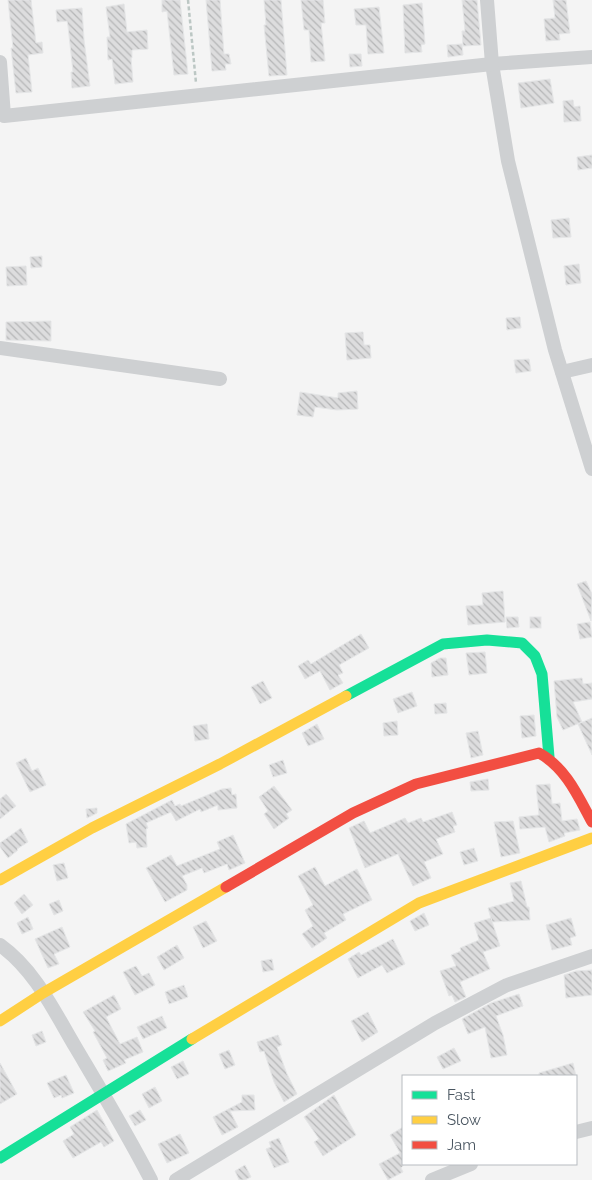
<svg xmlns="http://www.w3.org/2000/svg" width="592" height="1180" font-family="Raleway,sans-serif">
  <defs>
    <pattern id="building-back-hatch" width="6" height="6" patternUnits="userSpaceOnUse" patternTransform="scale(1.25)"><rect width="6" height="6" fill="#ddddde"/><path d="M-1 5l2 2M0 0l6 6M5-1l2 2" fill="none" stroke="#b5b6b7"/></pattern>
  </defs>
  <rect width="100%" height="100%" fill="#f4f4f4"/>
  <!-- building -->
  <g fill="url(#building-back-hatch)" stroke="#e5e6e7">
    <polygon points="8,0 31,0 36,43 42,42 43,53 28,55 32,92 16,93 11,48 13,48"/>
    <polygon points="162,0 180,0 188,74 174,75 167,11 162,12"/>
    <polygon points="206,0 220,0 224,54 229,54 231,64 225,64 226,70 212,71"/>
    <polygon points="264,0 281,0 287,75 269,76 264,25 266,25"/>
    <polygon points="301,0 323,0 325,23 321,23 325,61 311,62 309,30 304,30"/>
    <polygon points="462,0 477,0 481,45 463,46 462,31 465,31"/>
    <polygon points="553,0 566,0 570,33 559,34 560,40 546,41 544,19 555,18"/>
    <polygon points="422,3 425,44 421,45 422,52 405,53 403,5"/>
    <polygon points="124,4 127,32 147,30 148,49 132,50 132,58 131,58 133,82 115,84 112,59 108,60 107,37 110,37 106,7"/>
    <polygon points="379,7 384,53 368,54 366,25 356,25 354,9"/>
    <polygon points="82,8 84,40 90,86 72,88 71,72 73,72 68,26 67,21 57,22 56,10"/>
    <polygon points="462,44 463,55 448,57 447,45"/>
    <polygon points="349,54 361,54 362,66 350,67"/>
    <polygon points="550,79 554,103 521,108 518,83"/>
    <polygon points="573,100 574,107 580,106 581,121 564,122 563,101"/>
    <polygon points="592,155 592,168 578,170 577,157"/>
    <polygon points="569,218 571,237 553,238 551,220"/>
    <polygon points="42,256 42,267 31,268 30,257"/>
    <polygon points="579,264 581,283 566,285 564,266"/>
    <polygon points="26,266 27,285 7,286 6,267"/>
    <polygon points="520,317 521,328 507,330 506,318"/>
    <polygon points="51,321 51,341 6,340 6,322"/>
    <polygon points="363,332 364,345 370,345 371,358 347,360 345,333"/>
    <polygon points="529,359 531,371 516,373 514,360"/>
    <polygon points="357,391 358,409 337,410 315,407 313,417 297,415 300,392 338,398 338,393"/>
    <polygon points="586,581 592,594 591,621 577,584"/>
    <polygon points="503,591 505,622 468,625 466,606 483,605 482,593"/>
    <polygon points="506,617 518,617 519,627 507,628"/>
    <rect x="530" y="617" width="11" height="11"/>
    <polygon points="590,622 592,637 580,639 577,624"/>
    <polygon points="361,634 369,648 339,665 343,673 338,675 343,683 330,690 320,671 305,679 298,666 308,660 311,664"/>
    <polygon points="485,652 487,673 469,675 466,653"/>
    <polygon points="440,658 446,658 448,675 432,677 431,663"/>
    <polygon points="582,678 583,684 592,683 592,699 573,702 582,722 563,730 557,717 554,681"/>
    <polygon points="263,681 272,698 260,704 251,687"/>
    <polygon points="412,692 417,706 398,713 393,699"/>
    <polygon points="446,703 447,713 435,714 434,704"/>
    <polygon points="534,715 536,736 522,738 520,716"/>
    <polygon points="592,718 592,755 578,724"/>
    <polygon points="397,721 398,735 384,736 383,723"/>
    <polygon points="207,724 209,739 195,741 193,726"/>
    <polygon points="317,724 324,739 308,746 302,733"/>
    <polygon points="478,731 483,755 471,758 466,733"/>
    <polygon points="26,758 32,771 38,768 46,785 30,792 16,763"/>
    <polygon points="283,760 287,773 273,777 269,765"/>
    <polygon points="488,779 489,790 471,791 470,782"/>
    <polygon points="550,784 552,804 560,803 562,821 577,819 580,830 564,833 565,836 549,842 545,827 520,829 519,817 539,815 536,785"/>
    <polygon points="274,786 292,810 286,814 289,818 274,829 264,814 268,811 259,797"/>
    <polygon points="231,788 232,795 236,794 237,808 218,810 218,805 201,812 200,809 176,821 171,812 146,823 148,828 146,829 147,847 137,848 136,842 129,843 126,824 172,800 175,806 180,804 181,806 222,789"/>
    <polygon points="6,794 16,806 0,819 0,799"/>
    <polygon points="97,808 97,813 87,818 86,809"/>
    <polygon points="452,812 457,825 453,826 455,832 436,839 443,854 424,862 431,878 413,886 398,854 365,868 349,828 364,821 370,833 405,818 408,823 421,818 423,822"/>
    <polygon points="513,821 520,853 501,857 494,822"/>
    <polygon points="21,828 28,842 17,849 18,850 8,858 0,847 0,843"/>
    <polygon points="233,835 245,863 229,870 227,864 204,873 202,868 182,876 187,885 187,890 165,902 146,868 171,855 177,866 220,849 217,842"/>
    <polygon points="474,848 478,861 464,865 460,852"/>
    <polygon points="64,863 68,878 57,881 53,865"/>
    <polygon points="315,867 325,886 357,869 372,900 343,914 346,920 324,933 327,938 312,948 302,934 313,926 305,910 313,905 298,876"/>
    <polygon points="521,881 527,907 529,907 530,920 492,922 488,908 514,901 510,883"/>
    <polygon points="24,894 33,905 22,914 14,903"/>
    <polygon points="59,900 63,911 54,915 49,904"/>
    <polygon points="424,913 429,925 415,931 410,921"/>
    <polygon points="28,917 33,929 22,934 17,923"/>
    <polygon points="491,918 500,946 483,952 490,969 460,982 466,997 455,1002 452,995 449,996 440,971 456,966 451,955 461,951 460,948 479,940 474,923"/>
    <polygon points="571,918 576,936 570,938 572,945 552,950 546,925"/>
    <polygon points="206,921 217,941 203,948 193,927"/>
    <polygon points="62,927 70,947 54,954 59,964 48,968 35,939"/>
    <polygon points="393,939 405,964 387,973 382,965 358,978 348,959 359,952 361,955"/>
    <polygon points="177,945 184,958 164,970 157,957"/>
    <polygon points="272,959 274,970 263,972 261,961"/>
    <polygon points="136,966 142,976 149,973 155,985 135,995 123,972"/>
    <polygon points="592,970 592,995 566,998 564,975 576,971"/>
    <polygon points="184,985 188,997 169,1004 165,992"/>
    <polygon points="519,994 523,1006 496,1016 503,1035 507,1055 491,1058 485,1027 468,1034 462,1019 491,1003"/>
    <polygon points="114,995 121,1009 106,1017 120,1044 137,1037 143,1052 124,1060 126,1063 108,1071 103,1060 107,1058 93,1032 95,1031 83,1012"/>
    <polygon points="368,1012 378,1032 362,1042 351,1021"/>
    <polygon points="162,1016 167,1028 143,1039 137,1027"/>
    <polygon points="42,1031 46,1042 36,1046 32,1035"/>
    <polygon points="278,1035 282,1045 277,1047 287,1074 297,1094 284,1102 274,1082 264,1051 260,1052 257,1042"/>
    <polygon points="454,1048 461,1061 443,1069 437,1057"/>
    <polygon points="229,1050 235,1065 225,1069 219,1054"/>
    <polygon points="183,1061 189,1074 177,1079 171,1067"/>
    <polygon points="0,1063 17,1094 0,1104"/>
    <polygon points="573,1063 576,1076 539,1076 539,1073"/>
    <polygon points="66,1075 74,1093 62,1098 61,1095 54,1098 47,1083"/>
    <polygon points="155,1087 162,1101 149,1108 142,1094"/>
    <polygon points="242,1095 254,1095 255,1110 230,1111 238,1127 222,1135 213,1117 242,1102"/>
    <polygon points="334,1095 356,1135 323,1156 314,1142 319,1139 304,1117"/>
    <polygon points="97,1110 114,1141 104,1147 101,1142 73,1158 63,1141 74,1134 70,1127"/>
    <polygon points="140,1110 146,1120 135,1126 129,1116"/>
    <polygon points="403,1127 403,1166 401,1168 403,1172 388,1180 379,1164 400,1153 390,1135"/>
    <polygon points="180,1134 189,1153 167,1163 158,1144"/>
    <polygon points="279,1138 289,1162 274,1168 266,1149 271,1147 269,1142"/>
    <polygon points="245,1165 251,1177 245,1180 239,1180 235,1171"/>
  </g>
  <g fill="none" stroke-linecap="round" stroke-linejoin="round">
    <!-- path -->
    <polyline stroke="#bcc7c4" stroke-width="2.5" stroke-dasharray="4 2.5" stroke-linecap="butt" points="188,0 196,83"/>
    <!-- street -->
    <g stroke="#ced0d2" stroke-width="14">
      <polyline points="592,57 492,64 508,161 555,350 592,469"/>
      <polyline points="0,62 4,116 492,64 487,0"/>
      <polyline points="0,348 220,379"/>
      <polyline points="562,372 592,365"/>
      <path d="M0,945C35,970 54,1011 76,1048C102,1092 128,1135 151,1180"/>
      <polyline points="576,1132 592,1128"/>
      <polyline points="176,1180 435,1023 507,985 592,956"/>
      <polyline points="432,1180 471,1164"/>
    </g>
    <!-- fast -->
    <g stroke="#16e098" stroke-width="11">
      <polyline points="346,696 443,644 487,640 522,643 535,656 542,674 549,757"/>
      <polyline points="0,1158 192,1039"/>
    </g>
    <!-- slow -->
    <g stroke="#ffcf43" stroke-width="11">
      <polyline points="0,880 92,828 220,764 346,696"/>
      <polyline points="0,1021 43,993 226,887"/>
      <polyline points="192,1039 419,903 592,838"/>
    </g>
    <!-- jam -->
    <path stroke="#f24e42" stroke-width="11" d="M226,887L353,813L416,784L539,753C566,768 578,796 592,822"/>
  </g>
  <!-- legend -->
  <rect x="402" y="1075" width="175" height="90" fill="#ffffff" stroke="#b7bbc0"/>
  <rect x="412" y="1091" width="25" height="8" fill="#16e098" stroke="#b7bbc0"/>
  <text x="447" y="1100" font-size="15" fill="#4a5661">Fast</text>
  <rect x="412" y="1116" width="25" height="8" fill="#ffcf43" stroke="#b7bbc0"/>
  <text x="447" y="1125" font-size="15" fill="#4a5661">Slow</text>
  <rect x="412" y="1141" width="25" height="8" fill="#f24e42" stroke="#b7bbc0"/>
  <text x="447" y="1150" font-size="15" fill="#4a5661">Jam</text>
</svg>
